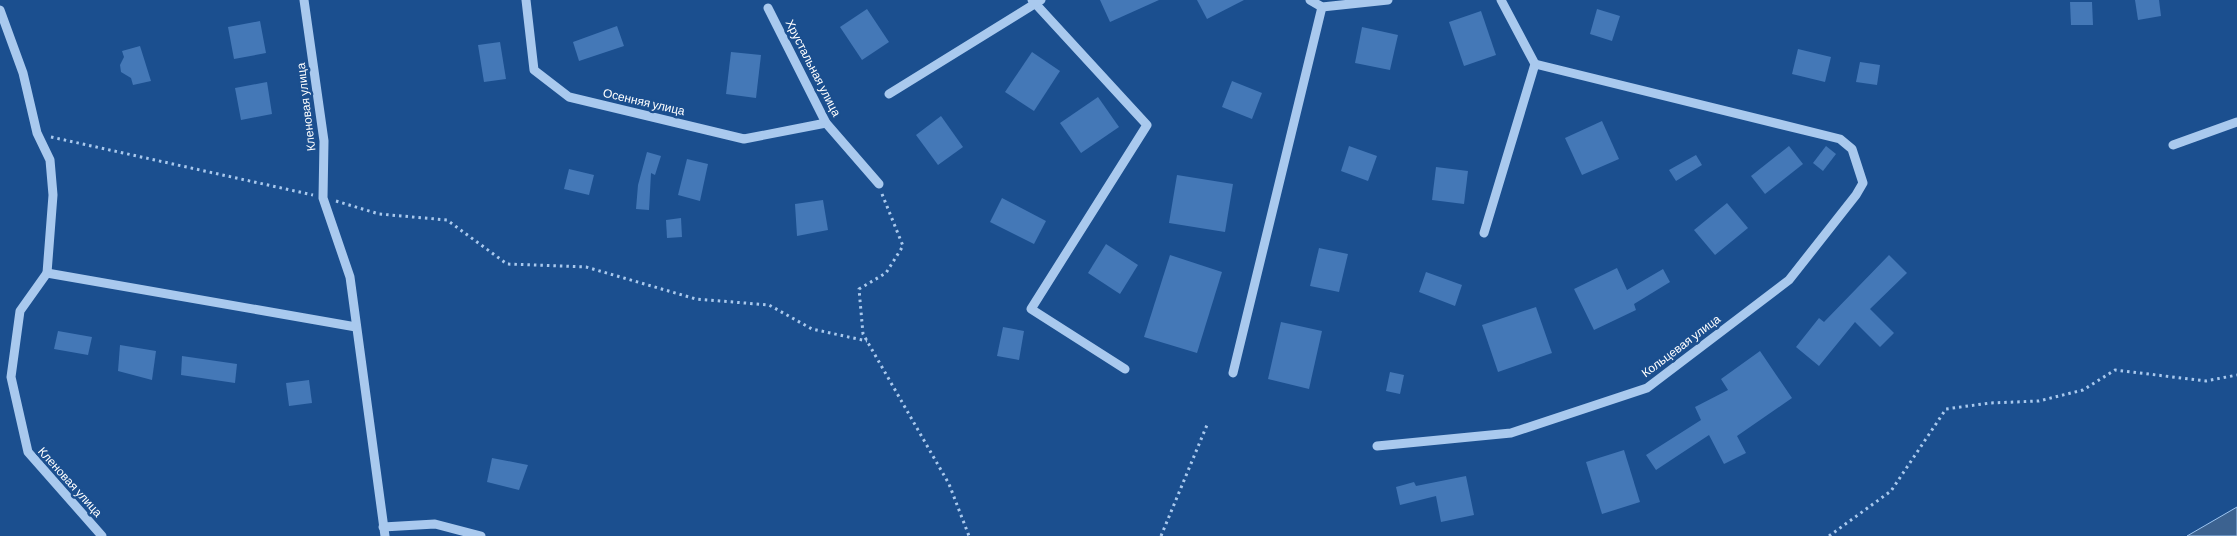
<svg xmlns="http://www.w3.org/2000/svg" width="2237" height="536" font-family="Barlow,sans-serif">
  <rect width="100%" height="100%" fill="#1b4f8f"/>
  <!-- water -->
  <polygon fill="#3c6290" stroke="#9cc4f0" points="2237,507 2237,536 2187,536"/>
  <!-- building -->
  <g fill="#4478b7">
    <polygon points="1100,0 1159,0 1110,22"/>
    <polygon points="1197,0 1244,0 1207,19"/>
    <polygon points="2135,0 2159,0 2161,16 2138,20"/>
    <polygon points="2070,2 2092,2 2093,25 2071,25"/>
    <polygon points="867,9 889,42 862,60 840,27"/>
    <polygon points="1597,9 1620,16 1612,41 1590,34"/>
    <polygon points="1481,11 1496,55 1464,66 1449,22"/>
    <polygon points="260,21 266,53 234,59 228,27"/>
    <polygon points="617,26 624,46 579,61 573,42"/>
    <polygon points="1362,27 1398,35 1390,70 1355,63"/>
    <polygon points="500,42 506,79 484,82 478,45"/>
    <polygon points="140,46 151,81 133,85 131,78 121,72 120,65 124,57 122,51"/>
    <polygon points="1798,49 1831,57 1825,82 1792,74"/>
    <polygon points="731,52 761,55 756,98 726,94"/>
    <polygon points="1032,52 1060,71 1034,111 1005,92"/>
    <polygon points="1860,62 1880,65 1877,85 1856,82"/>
    <polygon points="1232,81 1262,93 1252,119 1222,107"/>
    <polygon points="267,82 272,114 241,120 235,88"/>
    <polygon points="1098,97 1119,127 1081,153 1060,123"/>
    <polygon points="941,116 963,147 938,165 916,135"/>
    <polygon points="1602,121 1619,159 1582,175 1565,138"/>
    <polygon points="1349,146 1377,156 1368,181 1341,171"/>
    <polygon points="1789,146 1803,164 1765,194 1751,176"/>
    <polygon points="1826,146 1836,154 1823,171 1813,163"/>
    <polygon points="647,152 661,156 655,175 651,173 649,210 636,209 638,185"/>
    <polygon points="1696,155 1702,165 1676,181 1669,170"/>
    <polygon points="687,159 708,164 700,201 678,195"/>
    <polygon points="1436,167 1468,171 1464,204 1432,200"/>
    <polygon points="569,169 594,175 589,195 564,189"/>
    <polygon points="1177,175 1233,184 1225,232 1169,223"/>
    <polygon points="1002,198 1046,221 1034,244 990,222"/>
    <polygon points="823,200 828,230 797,236 795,204"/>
    <polygon points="1727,203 1748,228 1715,255 1694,230"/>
    <polygon points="681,218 682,237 667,238 666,220"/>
    <polygon points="1106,244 1138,265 1120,294 1088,273"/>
    <polygon points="1319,248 1348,254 1339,292 1310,286"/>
    <polygon points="1170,255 1222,272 1197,353 1144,337"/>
    <polygon points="1889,255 1907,273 1870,309 1894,333 1880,347 1855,322 1819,366 1796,347 1819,318 1824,322"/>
    <polygon points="1617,268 1627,290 1663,269 1670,282 1634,304 1636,310 1594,330 1574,289"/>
    <polygon points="1426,272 1462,285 1455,306 1419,292"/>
    <polygon points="1536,307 1552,353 1498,372 1482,325"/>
    <polygon points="1281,322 1322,331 1309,389 1268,379"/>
    <polygon points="1003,327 1024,331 1019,360 997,356"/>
    <polygon points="58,331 92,337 88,355 54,349"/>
    <polygon points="120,345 156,351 152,380 118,371"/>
    <polygon points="1760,351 1792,398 1737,436 1746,453 1724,464 1709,435 1656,470 1646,455 1701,420 1695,407 1728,390 1721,379"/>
    <polygon points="182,356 237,364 235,383 181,375"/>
    <polygon points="1390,372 1404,375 1400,394 1386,391"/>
    <polygon points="309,380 312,403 289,406 286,383"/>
    <polygon points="1624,450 1640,502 1602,514 1586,462"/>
    <polygon points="492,458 528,465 519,490 487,482"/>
    <polygon points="1466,476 1474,515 1441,522 1436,496 1400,505 1396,487 1414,482 1416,486"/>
  </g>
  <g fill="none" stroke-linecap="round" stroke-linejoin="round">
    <!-- path -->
    <g stroke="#a9c9ee" stroke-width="3" stroke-dasharray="2.5 4" stroke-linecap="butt">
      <polyline points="51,137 313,195"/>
      <polyline points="882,194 903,246 886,273 859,289 863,334 949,484 969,536"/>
      <polyline points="336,201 379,214 447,220 507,264 586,267 696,299 769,305 812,329 867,341"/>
      <polyline points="1161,536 1207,425"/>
      <polyline points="1829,536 1891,491 1946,409 1990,403 2039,401 2083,390 2115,370 2206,381 2237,375"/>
    </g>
    <!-- minor -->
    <g stroke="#a9c9ee" stroke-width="9">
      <polyline points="304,0 324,141 323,198 350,277 385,536"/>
      <polyline points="526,0 534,70 569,97 744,139 826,123"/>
      <polyline points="1032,0 1147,125 1031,309 1125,369"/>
      <polyline points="1310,0 1322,7 1388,0"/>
      <polyline points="768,8 826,123 879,184"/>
      <polyline points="0,10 23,73 37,133 50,160 53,195 47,273"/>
      <polyline points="889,94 1041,0"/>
      <polyline points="2173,145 2237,122"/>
      <polyline points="1484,233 1535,64 1501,0"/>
      <polyline points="1233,373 1322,7"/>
      <polyline points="1377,446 1511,433 1647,388 1789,280 1856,195 1863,183 1852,149 1840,139 1535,64"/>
      <polyline points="383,527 435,524 481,536"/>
      <polyline points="102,536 28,452 11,377 20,311 47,273 356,327"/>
    </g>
  </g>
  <g text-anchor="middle" stroke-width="5" stroke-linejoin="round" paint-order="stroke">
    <!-- street labels -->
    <g font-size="12" fill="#fff" stroke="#1b4f8f">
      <text transform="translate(813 68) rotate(63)" y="4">Хрустальная улица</text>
      <text transform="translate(644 102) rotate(13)" y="4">Осенняя улица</text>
      <text transform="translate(306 107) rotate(-97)" y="4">Кленовая улица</text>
      <text transform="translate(1681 346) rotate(-37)" y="4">Кольцевая улица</text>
      <text transform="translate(70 482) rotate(48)" y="4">Кленовая улица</text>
    </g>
  </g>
</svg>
